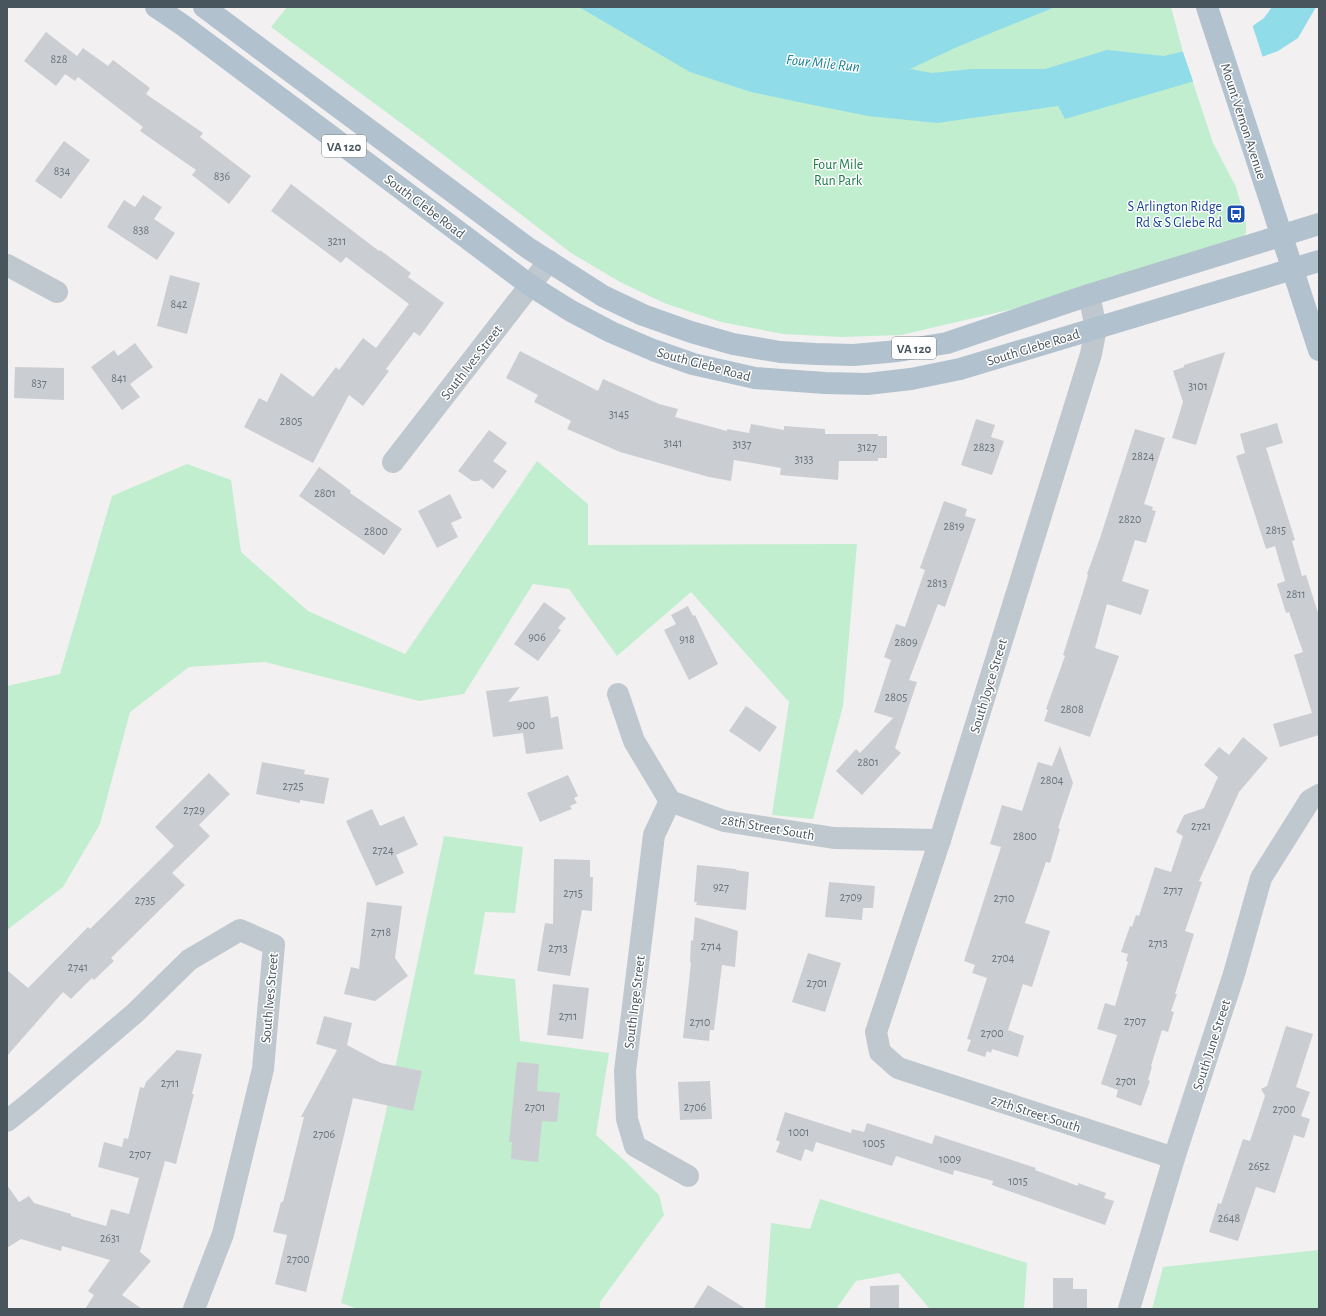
<svg xmlns="http://www.w3.org/2000/svg" width="1326" height="1316" font-family="'Alegreya Sans',sans-serif">
  <rect width="100%" height="100%" fill="#f3f0f1"/>
  <!-- green -->
  <g fill="#c1eecf">
    <polygon points="287,7 1171,7 1183,52 1213,143 1236,187 1246,223 1246,233 1242,239 1021,307 901,335 842,337 783,334 721,322 664,303 620,282 571,253 424,140 271,27"/>
    <polygon points="537,461 588,504 588,545 857,544 843,706 813,819 772,815 789,702 691,592 617,656 569,589 533,584 464,694 419,701 265,662 189,667 130,712 100,824 63,887 7,930 7,686 60,674 112,496 187,464 231,480 241,552 308,611 405,654"/>
    <polygon points="444,836 523,847 515,913 485,912 474,974 515,979 520,1041 609,1053 596,1135 626,1162 659,1195 664,1215 600,1302 600,1309 358,1309 341,1303 384,1121"/>
    <polygon points="820,1199 1027,1263 1024,1309 930,1309 899,1273 856,1281 836,1309 765,1309 771,1223 810,1229"/>
    <polygon points="1319,1250 1319,1309 1152,1309 1163,1267"/>
  </g>
  <!-- water -->
  <polygon fill="#90dce9" points="579,7 1055,7 957,47 910,69 932,73 972,69 1045,69 1107,50 1164,56 1234,39 1264,18 1272,7 1316,7 1298,38 1278,51 1198,80 1065,119 1058,106 937,123 868,116 803,103 751,92 690,72"/>
  <!-- pier -->
  <polygon fill="#f3f0f1" points="1252,24 1263,58 1194,84 1182,49 1234,37"/>
  <!-- building -->
  <g fill="#caced3">
    <polygon points="46,32 77,56 83,48 108,66 113,60 150,88 146,94 203,133 200,137 251,176 229,204 192,175 196,170 140,131 143,127 78,77 75,81 65,74 56,86 24,61"/>
    <polygon points="64,141 90,160 61,199 35,181"/>
    <polygon points="291,184 379,251 380,250 411,273 408,277 444,303 420,336 414,332 386,369 389,371 363,406 349,395 313,463 244,427 259,398 267,402 281,373 313,397 336,367 339,370 363,338 376,348 409,304 346,257 341,263 271,211"/>
    <polygon points="143,195 162,207 154,219 175,233 157,260 107,227 124,200 135,207"/>
    <polygon points="170,275 200,283 187,334 157,326"/>
    <polygon points="135,343 153,367 130,384 140,397 122,410 91,367 114,350 118,356"/>
    <polygon points="520,351 598,391 603,379 659,404 678,409 675,417 727,431 727,429 749,433 751,424 784,430 784,426 825,429 825,434 878,434 878,436 887,436 887,458 878,458 878,461 839,461 838,480 780,475 781,468 734,460 731,481 709,477 620,452 567,429 571,421 534,402 538,395 506,378"/>
    <polygon points="1225,352 1196,445 1172,438 1183,402 1173,371 1184,367 1184,365"/>
    <polygon points="15,367 64,368 64,400 14,398"/>
    <polygon points="976,419 995,425 991,437 1004,441 992,475 961,465"/>
    <polygon points="1277,423 1283,443 1266,448 1295,540 1292,541 1302,576 1306,575 1319,616 1319,735 1280,747 1273,724 1312,713 1294,655 1303,652 1289,612 1286,613 1277,584 1285,581 1275,546 1266,549 1236,456 1245,453 1240,434"/>
    <polygon points="1135,429 1165,438 1144,504 1153,507 1152,510 1156,511 1146,543 1135,540 1122,581 1149,590 1141,615 1107,604 1095,648 1119,656 1090,737 1044,721 1048,710 1046,709 1065,656 1063,655 1083,592 1088,575 1087,574 1100,538"/>
    <polygon points="489,430 507,443 493,461 507,471 493,489 481,479 479,481 472,481 458,471"/>
    <polygon points="319,467 351,491 350,493 402,529 384,555 299,496"/>
    <polygon points="450,494 462,518 451,523 458,537 437,548 418,511"/>
    <polygon points="944,501 967,509 965,516 976,519 945,607 938,604 909,680 917,682 895,748 901,753 862,795 836,771 856,749 860,753 893,718 874,712 891,660 884,657 896,624 905,627 925,570 920,568"/>
    <polygon points="544,602 566,618 558,628 561,630 538,661 514,644"/>
    <polygon points="688,606 693,616 695,615 718,664 689,680 664,630 676,624 671,615"/>
    <polygon points="520,687 508,702 548,696 551,718 558,716 563,749 526,754 523,733 493,737 486,691"/>
    <polygon points="746,706 777,727 760,752 729,731"/>
    <polygon points="1243,737 1268,758 1239,792 1199,881 1202,882 1185,931 1194,934 1175,994 1177,994 1171,1011 1174,1012 1168,1032 1162,1030 1151,1066 1152,1067 1148,1080 1150,1081 1141,1106 1116,1097 1118,1090 1101,1084 1117,1035 1097,1029 1105,1003 1115,1006 1128,962 1126,961 1128,954 1121,952 1130,926 1132,927 1136,915 1139,916 1155,867 1171,872 1183,836 1176,832 1184,815 1204,808 1218,777 1204,765 1219,747 1229,755"/>
    <polygon points="1060,746 1073,783 1058,828 1060,829 1050,863 1046,862 1025,923 1050,931 1032,987 1023,984 1008,1030 1024,1036 1018,1057 992,1049 991,1053 987,1051 985,1057 967,1051 971,1040 967,1039 987,978 972,973 975,965 964,961 1001,847 990,844 1002,805 1022,811 1038,762 1052,766"/>
    <polygon points="262,762 305,770 304,774 329,778 324,804 300,800 300,803 256,794"/>
    <polygon points="209,773 230,794 199,825 210,836 172,873 185,885 111,958 114,961 94,980 92,978 71,999 63,992 7,1056 7,970 28,988 88,927 90,929 174,846 155,827"/>
    <polygon points="568,775 578,796 574,798 577,803 570,806 572,809 540,822 527,793"/>
    <polygon points="372,809 380,826 404,816 418,845 396,855 404,873 376,886 346,821"/>
    <polygon points="554,859 590,860 590,877 593,877 592,911 582,910 570,976 537,971 545,923 553,924"/>
    <polygon points="697,865 736,869 736,870 749,872 746,910 696,905 697,902 694,902"/>
    <polygon points="829,882 875,886 873,908 863,908 862,920 825,917"/>
    <polygon points="367,902 402,906 395,958 408,976 375,1001 344,994 351,967 359,969"/>
    <polygon points="695,917 738,931 735,967 722,965 714,1030 710,1030 709,1041 683,1038 691,963 690,962 691,940 693,941"/>
    <polygon points="808,953 841,963 825,1012 792,1002"/>
    <polygon points="553,984 589,988 583,1039 547,1035"/>
    <polygon points="324,1016 352,1023 347,1045 381,1063 422,1071 413,1111 353,1098 306,1292 275,1284 287,1235 273,1232 281,1202 283,1202 304,1117 301,1117 337,1050 316,1044"/>
    <polygon points="1286,1026 1313,1034 1296,1087 1310,1092 1301,1116 1310,1119 1304,1138 1294,1135 1275,1193 1256,1187 1238,1241 1209,1232 1218,1203 1221,1204 1243,1139 1250,1141 1265,1096 1261,1089 1267,1086"/>
    <polygon points="177,1050 202,1054 192,1094 194,1094 176,1164 165,1161 140,1252 151,1261 122,1295 142,1309 85,1309 94,1295 88,1291 110,1260 62,1246 61,1251 21,1239 7,1248 7,1185 19,1202 29,1196 34,1203 71,1214 71,1216 106,1226 111,1209 129,1214 139,1178 98,1167 104,1142 122,1147 124,1138 128,1139 140,1087 144,1088 146,1082"/>
    <polygon points="517,1062 539,1064 537,1091 560,1093 557,1122 542,1121 538,1162 511,1159 512,1142 509,1142"/>
    <polygon points="710,1081 712,1119 680,1120 678,1082"/>
    <polygon points="785,1112 851,1133 852,1129 864,1132 867,1123 932,1144 935,1135 1036,1168 1035,1170 1078,1186 1078,1183 1106,1193 1104,1198 1114,1201 1105,1225 992,1185 993,1181 954,1170 953,1175 896,1156 892,1166 816,1142 813,1152 805,1149 801,1161 776,1152 780,1142 776,1140"/>
    <polygon points="1053,1278 1073,1278 1073,1289 1087,1289 1087,1309 1053,1309"/>
    <polygon points="708,1285 746,1309 693,1309"/>
    <polygon points="899,1285 899,1309 870,1309 870,1286"/>
  </g>
  <g fill="none" stroke-linecap="round" stroke-linejoin="round">
    <!-- minor -->
    <g stroke="#bfc8ce" stroke-width="22">
      <polyline points="7,265 57,292"/>
      <polyline points="1089,295 1096,328 1091,354 940,840 876,1032 880,1052 898,1068 1174,1158"/>
      <polyline points="393,462 549,261"/>
      <polyline points="618,694 634,741 670,801 724,821 834,838 940,840"/>
      <polyline points="670,801 654,835 625,1071 627,1119 635,1146 688,1176"/>
      <polyline points="7,1121 32,1101 135,1013 189,960 240,930 274,945 263,1069 223,1234 194,1309"/>
      <polyline points="1129,1309 1174,1158 1234,974 1261,878 1310,800 1319,795"/>
    </g>
    <!-- major -->
    <g stroke="#b1c1ce" stroke-width="22">
      <polyline points="156,7 184,26 531,286 571,311 611,332 653,350 693,364 755,378 825,383 867,384 911,379 960,369 1319,261"/>
      <polyline points="204,7 528,248 603,296 643,315 691,332 733,344 780,352 816,354 854,355 898,351 947,343 1089,295 1319,224"/>
      <polyline points="1207,7 1319,350"/>
    </g>
  </g>
  <!-- icons -->
  <defs>
    <symbol id="bus-square" viewBox="-11 -11 22 22"><rect x="-9" y="-9" width="18" height="18" rx="4" fill="#1a4fb4" stroke="#fff"/><path d="M-5-6H5V4H4V6H2V4H-2V6H-4V4H-5ZM-3.5-4V0h7V-4ZM-3.5 1.2v1.5H-2V1.2ZM2 1.2v1.5H3.5V1.2Z" fill="#fff"/></symbol>
  </defs>
  <g fill-rule="evenodd">
    <use href="#bus-square" x="1225" y="203" width="22" height="22"/>
  </g>
  <g text-anchor="middle" stroke-width="3" stroke-linejoin="round" paint-order="stroke">
    <!-- number labels -->
    <g font-size="12" fill="#69737a">
      <text x="59" y="63">828</text>
      <text x="62" y="175">834</text>
      <text x="222" y="180">836</text>
      <text x="141" y="234">838</text>
      <text x="337" y="245">3211</text>
      <text x="179" y="308">842</text>
      <text x="119" y="382">841</text>
      <text x="39" y="387">837</text>
      <text x="1198" y="390">3101</text>
      <text x="619" y="418">3145</text>
      <text x="291" y="425">2805</text>
      <text x="673" y="447">3141</text>
      <text x="742" y="448">3137</text>
      <text x="867" y="451">3127</text>
      <text x="984" y="451">2823</text>
      <text x="1143" y="460">2824</text>
      <text x="804" y="463">3133</text>
      <text x="325" y="497">2801</text>
      <text x="1130" y="523">2820</text>
      <text x="954" y="530">2819</text>
      <text x="1276" y="534">2815</text>
      <text x="376" y="535">2800</text>
      <text x="937" y="587">2813</text>
      <text x="1296" y="598">2811</text>
      <text x="537" y="641">906</text>
      <text x="687" y="643">918</text>
      <text x="906" y="646">2809</text>
      <text x="896" y="701">2805</text>
      <text x="1072" y="713">2808</text>
      <text x="526" y="729">900</text>
      <text x="868" y="766">2801</text>
      <text x="1052" y="784">2804</text>
      <text x="293" y="790">2725</text>
      <text x="194" y="814">2729</text>
      <text x="1201" y="830">2721</text>
      <text x="1025" y="840">2800</text>
      <text x="383" y="854">2724</text>
      <text x="721" y="891">927</text>
      <text x="1173" y="894">2717</text>
      <text x="573" y="897">2715</text>
      <text x="851" y="901">2709</text>
      <text x="1004" y="902">2710</text>
      <text x="145" y="904">2735</text>
      <text x="381" y="936">2718</text>
      <text x="1158" y="947">2713</text>
      <text x="711" y="950">2714</text>
      <text x="558" y="952">2713</text>
      <text x="1003" y="962">2704</text>
      <text x="78" y="971">2741</text>
      <text x="817" y="987">2701</text>
      <text x="568" y="1020">2711</text>
      <text x="1135" y="1025">2707</text>
      <text x="700" y="1026">2710</text>
      <text x="992" y="1037">2700</text>
      <text x="1126" y="1085">2701</text>
      <text x="170" y="1087">2711</text>
      <text x="535" y="1111">2701</text>
      <text x="695" y="1111">2706</text>
      <text x="1284" y="1113">2700</text>
      <text x="799" y="1136">1001</text>
      <text x="324" y="1138">2706</text>
      <text x="874" y="1147">1005</text>
      <text x="140" y="1158">2707</text>
      <text x="950" y="1163">1009</text>
      <text x="1259" y="1170">2652</text>
      <text x="1018" y="1185">1015</text>
      <text x="1229" y="1222">2648</text>
      <text x="110" y="1242">2631</text>
      <text x="298" y="1263">2700</text>
    </g>
    <!-- shield labels -->
    <g fill="#fff" stroke="#80888e" stroke-width="1">
      <rect x="322" y="135" width="44" height="22" rx="3"/>
      <rect x="892" y="337" width="44" height="22" rx="3"/>
    </g>
    <g font-size="13" font-weight="bold" fill="#49555d">
      <text x="344" y="151">VA 120</text>
      <text x="914" y="353">VA 120</text>
    </g>
    <!-- street labels -->
    <g font-size="14" fill="#49555d" stroke="#fff">
      <text transform="translate(1244 121) rotate(72)" y="5">Mount Vernon Avenue</text>
      <text transform="translate(425 206) rotate(37)" y="5">South Glebe Road</text>
      <text transform="translate(1033 347) rotate(-17)" y="5">South Glebe Road</text>
      <text transform="translate(471 362) rotate(-52)" y="5">South Ives Street</text>
      <text transform="translate(704 364) rotate(15)" y="5">South Glebe Road</text>
      <text transform="translate(988 686) rotate(-73)" y="5">South Joyce Street</text>
      <text transform="translate(768 827) rotate(10)" y="5">28th Street South</text>
      <text transform="translate(269 998) rotate(-85)" y="5">South Ives Street</text>
      <text transform="translate(634 1002) rotate(-83)" y="5">South Inge Street</text>
      <text transform="translate(1211 1045) rotate(-72)" y="5">South June Street</text>
      <text transform="translate(1036 1113) rotate(18)" y="5">27th Street South</text>
    </g>
    <!-- park labels -->
    <g font-size="14" fill="#1b7d46" stroke="#fff">
      <text x="838" y="169">Four Mile<tspan x="838" dy="16">Run Park</tspan></text>
    </g>
    <!-- transit labels -->
    <g font-size="14" fill="#164399" stroke="#fff" text-anchor="end">
      <text x="1222" y="211">S Arlington Ridge<tspan x="1222" dy="16">Rd &amp; S Glebe Rd</tspan></text>
    </g>
    <!-- water labels -->
    <g font-size="15" font-style="italic" fill="#127e90" stroke="#fff">
      <text transform="translate(823 63) rotate(6)" y="5">Four Mile Run</text>
    </g>
  </g>
  <!-- border -->
  <rect width="1326" height="1316" fill="none" stroke="#49555d" stroke-width="16"/>
</svg>
